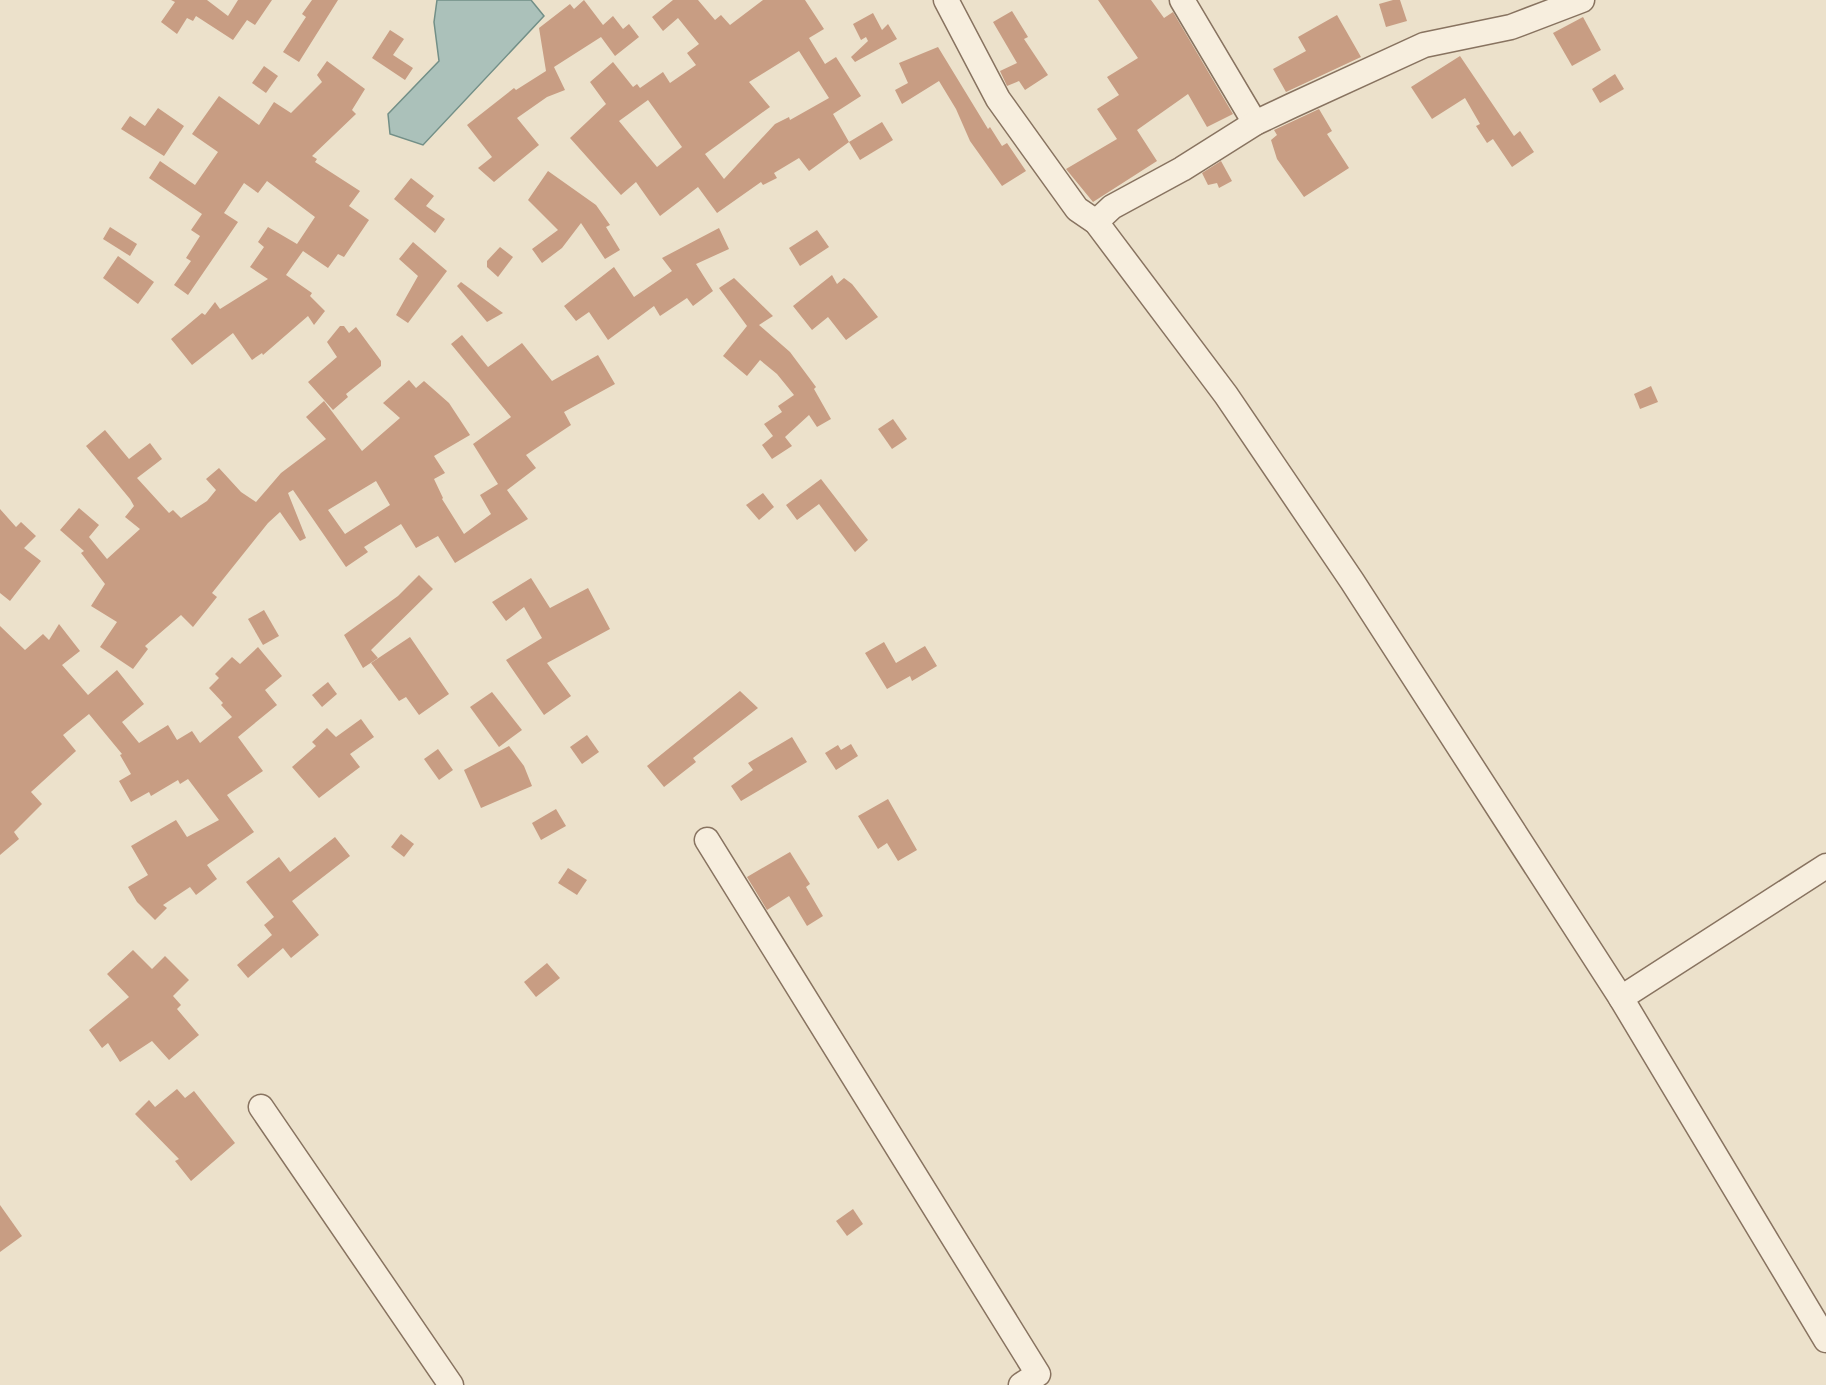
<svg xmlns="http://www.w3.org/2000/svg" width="1826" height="1385" font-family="'Crimson Pro',serif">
  <rect width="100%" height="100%" fill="#ece1cb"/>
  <!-- water -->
  <polygon fill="#abc1ba" stroke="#728f87" stroke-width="1.5" points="437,0 531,0 544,16 423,145 390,134 388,114 439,61 434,22"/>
  <!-- building -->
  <g fill="#c89d83" fill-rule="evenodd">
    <polygon points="171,0 207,0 228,16 238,0 272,0 255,25 247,20 233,40 196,16 193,21 187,18 177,34 161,22 175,2"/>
    <polygon points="312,0 338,0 299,62 283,52 306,17 302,14"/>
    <polygon points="584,0 603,25 613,16 623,29 629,24 639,37 615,56 601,37 554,67 565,90 547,97 517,118 539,145 494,182 478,168 492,157 467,125 514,88 516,90 546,71 539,28 570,4 574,9"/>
    <path d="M673,0H698L715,20L721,15L730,25L763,0H805L824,29L809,38L825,64L836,57L861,96L833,114L849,142L809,171L799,158L774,173L777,178L763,185L761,182L717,213L698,187L660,216L636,182L621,195L570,138L606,104L590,82L613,62L633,87L637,84L640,88L663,72L670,83L696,65L687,53L699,44L678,18L663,31L652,17ZM799,51L829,98L790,120L789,117L775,124L724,179L705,154L770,107L749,82ZM648,100L682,147L657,167L619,121Z"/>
    <polygon points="1098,0 1151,0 1164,18 1173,12 1233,114 1207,127 1188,94 1137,130 1157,161 1093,202 1066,169 1117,139 1097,109 1119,95 1107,77 1138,58"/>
    <polygon points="1393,0 1400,0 1407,21 1386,27 1379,4"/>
    <polygon points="1012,11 1028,37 1024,39 1048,75 1025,90 1019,81 1007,86 1000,71 1017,63 993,22"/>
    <polygon points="873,13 882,30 888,24 897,39 855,62 851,57 868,41 866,37 861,40 853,24"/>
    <polygon points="1337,15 1361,57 1286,92 1273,69 1306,51 1298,37"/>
    <polygon points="1583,17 1601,50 1572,66 1553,33"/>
    <polygon points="390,30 404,39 393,55 413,68 405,80 372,58"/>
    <polygon points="938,47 988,129 990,127 1002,146 1007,143 1026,171 1002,186 970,141 956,109 939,81 902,104 895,90 908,83 899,63"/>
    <polygon points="1460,56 1514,136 1520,131 1534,152 1512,167 1493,139 1487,143 1476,126 1480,124 1465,98 1432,119 1411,87"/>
    <polygon points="327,61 365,89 352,110 356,114 312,156 317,159 315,162 360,191 349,206 369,220 344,257 338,254 328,268 303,251 286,275 312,293 310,296 325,311 314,325 308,316 263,355 262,353 252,360 233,333 192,365 171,339 202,313 205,315 215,302 220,309 268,279 250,267 264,247 258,242 268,227 297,244 315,217 267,181 258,193 244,183 224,213 238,222 188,295 174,285 191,261 186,258 200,236 191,230 202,214 149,178 160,161 195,185 218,152 192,134 219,96 259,125 274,102 291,113 322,82 317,75"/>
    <polygon points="264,66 278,76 266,93 252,83"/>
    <polygon points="1615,74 1624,89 1600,103 1592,89"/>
    <polygon points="158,108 184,126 164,156 121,129 130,116 145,126"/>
    <polygon points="1319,109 1332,131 1327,134 1349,168 1304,197 1277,159 1271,140 1277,135 1274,130"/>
    <polygon points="882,122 893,140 860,160 849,142"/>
    <polygon points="1221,161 1232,181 1219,188 1217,183 1208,185 1202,173"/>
    <polygon points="548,171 596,205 610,225 606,227 620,250 605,259 581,223 562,248 542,263 532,249 558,230 528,200"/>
    <polygon points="411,178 434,196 426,206 445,219 435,233 394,199"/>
    <polygon points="110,227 137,244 130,256 103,239"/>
    <polygon points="719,228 729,249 696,264 713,291 693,306 687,298 660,316 654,306 608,340 589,312 576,321 564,306 614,267 634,297 672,271 662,258"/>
    <polygon points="817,230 829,247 800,266 789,248"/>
    <polygon points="413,242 447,271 408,323 396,315 418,276 399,259"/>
    <polygon points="500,247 513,257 498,277 487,267 487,261"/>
    <polygon points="118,256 154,282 138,304 103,278"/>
    <polygon points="832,275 837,284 844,278 852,284 878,317 846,340 828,317 812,330 793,306"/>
    <polygon points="734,278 773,316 759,325 790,352 816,387 814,389 831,419 817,427 809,415 785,437 792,446 772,459 762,445 773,436 764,424 782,412 778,406 794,395 777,374 760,360 747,376 723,356 747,326 719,288"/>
    <polygon points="461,282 503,313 487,322 457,286"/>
    <polygon points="340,326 344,326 349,333 356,327 381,361 381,366 346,394 348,397 333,410 308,382 337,357 327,342"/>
    <path d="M462,335L488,367L522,343L552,381L598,355L615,384L564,412L571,425L526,455L536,468L507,490L528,519L455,563L438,536L416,548L401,524L364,547L368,552L346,567L293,490L288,493L306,538L300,541L280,512L268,523L212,593L217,597L193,627L181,615L145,646L148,649L133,669L100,647L117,622L91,606L105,584L81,553L84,551L60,530L79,508L99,525L89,537L107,559L140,529L125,517L134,506L130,499L86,446L105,430L129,459L150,443L162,459L137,478L169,513L173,510L181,518L207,501L216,490L206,479L219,468L241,492L256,502L281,473L326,439L306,417L324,401L362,451L400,418L383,403L409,380L416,388L424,381L449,403L470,435L434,456L445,473L434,479L443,498L442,499L464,534L491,514L480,495L498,484L473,444L511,417L451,344ZM376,481L390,505L345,534L328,510Z"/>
    <polygon points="1651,386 1658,402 1640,409 1634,394"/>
    <polygon points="893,419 907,439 892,449 878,429"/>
    <polygon points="821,479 868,540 855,552 819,504 797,520 786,505"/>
    <polygon points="763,493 774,507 759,520 746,505"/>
    <polygon points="0,509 16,527 21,522 36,536 24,548 41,561 10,601 0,593"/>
    <polygon points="419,575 433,589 371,650 378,658 363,668 344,635 398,596"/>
    <polygon points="531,578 550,608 588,588 610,629 547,663 571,696 544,715 506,660 542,638 524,607 506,621 492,602"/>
    <polygon points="264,610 279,636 263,645 248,619"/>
    <polygon points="59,624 80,651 62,665 88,695 117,670 144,704 122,722 139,743 168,725 177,740 192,731 200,743 232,717 221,705 223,703 209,688 219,678 215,674 232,657 240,664 258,647 282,676 265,690 277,705 238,737 263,771 227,795 254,832 207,865 217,879 196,895 190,887 163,905 167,908 155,920 137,902 128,887 148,875 131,846 176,820 187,837 219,820 188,779 180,784 178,780 151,796 149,792 131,802 119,781 131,774 120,755 122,754 89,714 63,735 76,751 31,792 42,804 14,832 19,839 0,855 0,626 25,650 43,634 49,640"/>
    <polygon points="410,637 449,694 419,715 406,697 399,701 371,663"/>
    <polygon points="884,642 896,663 925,646 937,666 912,681 910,676 887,689 865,653"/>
    <polygon points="328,682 337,694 322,707 312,695"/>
    <polygon points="740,691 758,708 693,758 696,762 664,787 647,766"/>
    <polygon points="492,692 522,730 499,747 470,707"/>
    <polygon points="361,719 374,737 350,754 360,767 319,798 292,767 316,746 312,742 327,728 336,737"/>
    <polygon points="587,735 599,752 582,764 570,747"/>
    <polygon points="792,737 807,762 741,801 731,786 753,770 748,763"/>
    <polygon points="851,744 858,756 836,770 825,753 838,745 841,750"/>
    <polygon points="509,746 524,766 532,786 481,808 464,770"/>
    <polygon points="438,749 453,770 439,780 424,759"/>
    <polygon points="888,799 917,850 898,861 887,843 878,849 858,816"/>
    <polygon points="556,809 566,826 541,840 532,823"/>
    <polygon points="401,834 414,844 404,857 391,847"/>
    <polygon points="335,837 350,856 292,901 319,935 291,958 283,948 248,978 237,965 272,935 264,925 274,917 246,882 279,857 290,872"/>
    <polygon points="790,852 810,884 806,887 823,916 807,926 789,896 767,910 747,877"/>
    <polygon points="568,868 587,880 577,895 558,883"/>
    <polygon points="133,950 152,969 165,956 189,980 173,996 181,1005 177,1009 199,1035 169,1060 152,1041 120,1062 108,1043 102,1048 89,1030 129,997 107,974"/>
    <polygon points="547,963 560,978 536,997 524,982"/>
    <polygon points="177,1089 185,1098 194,1091 235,1143 191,1181 175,1161 179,1159 135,1114 149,1100 155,1107"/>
    <polygon points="0,1205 22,1236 0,1252"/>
    <polygon points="853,1209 863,1224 847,1236 836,1221"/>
  </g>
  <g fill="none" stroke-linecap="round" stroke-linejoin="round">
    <defs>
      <g id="minor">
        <polyline points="946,0 998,99 1077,209 1096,222 1226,395 1352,581 1621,998 1826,1340"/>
        <polyline points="1182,0 1255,123"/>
        <polyline points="1096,222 1112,207 1182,169 1255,123 1291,106 1424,45 1511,27 1582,0"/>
        <polyline points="707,840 1038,1374 1021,1385"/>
        <polyline points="1621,998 1826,866"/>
        <polyline points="261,1107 451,1385"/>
      </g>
    </defs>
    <!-- minor casing -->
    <use href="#minor" stroke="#887360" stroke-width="27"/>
    <!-- minor -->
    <use href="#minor" stroke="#f7eede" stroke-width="24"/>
  </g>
</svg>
